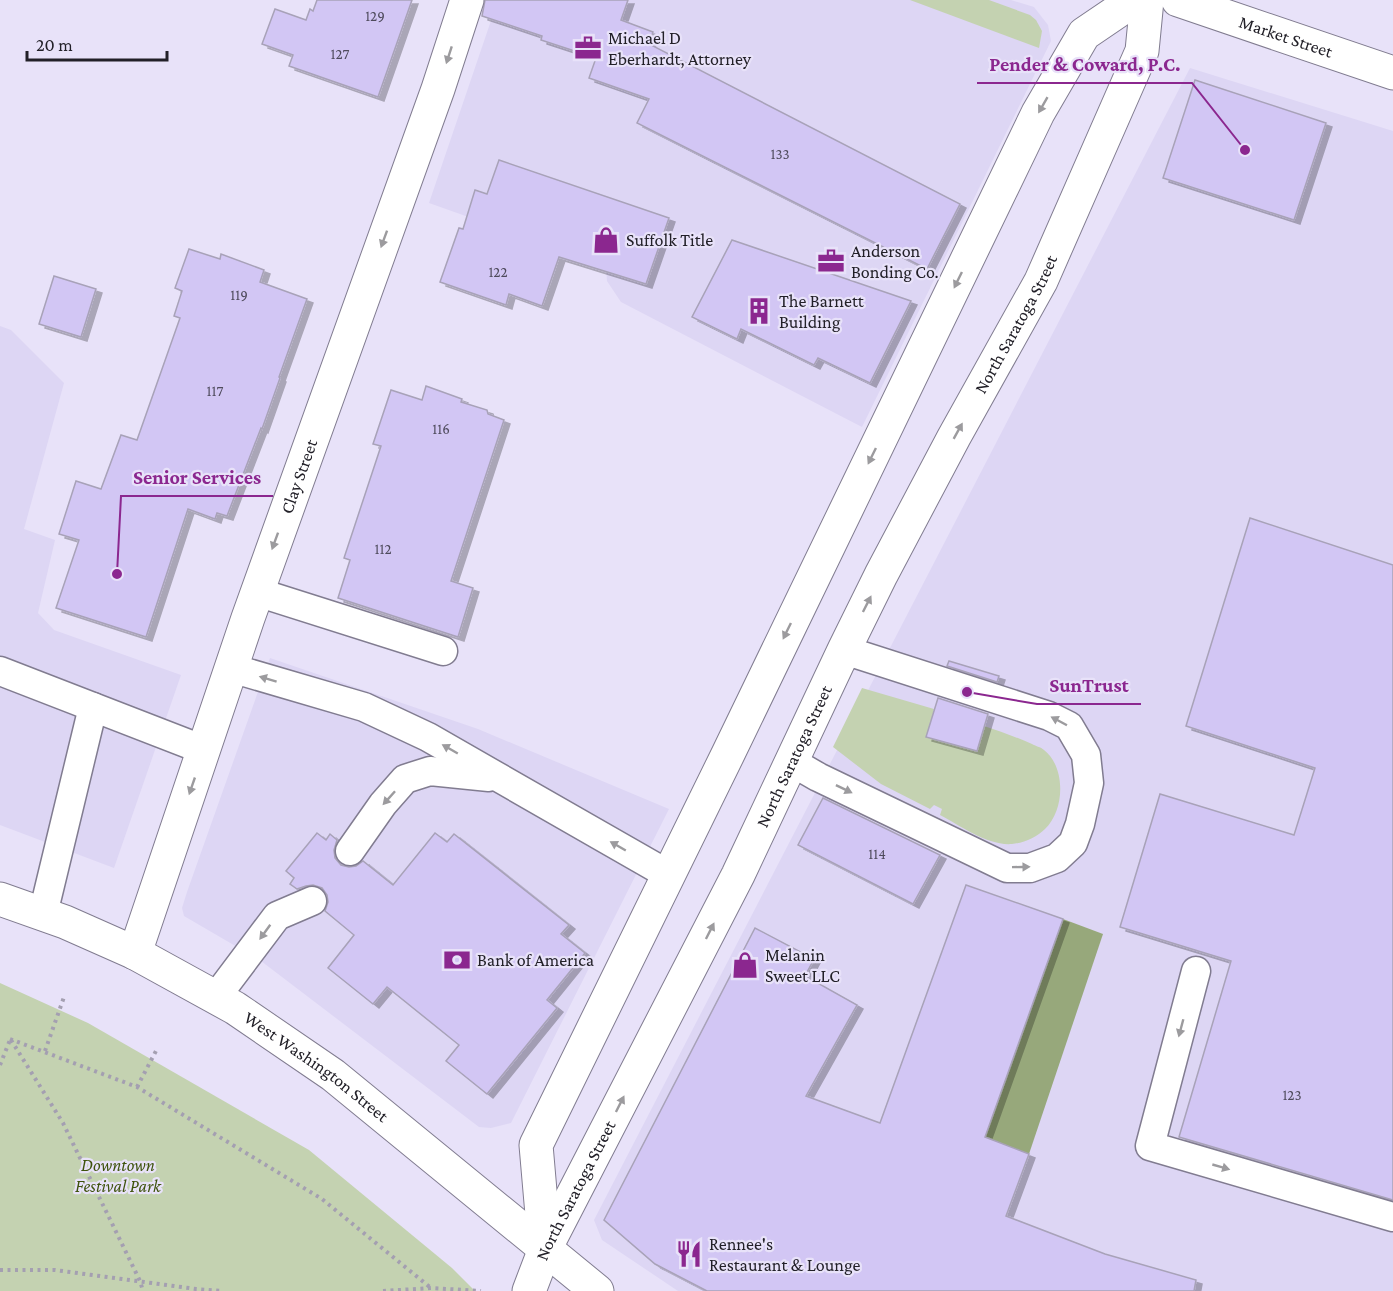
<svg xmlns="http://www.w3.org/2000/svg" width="1393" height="1291" font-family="'Crimson Pro',serif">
  <defs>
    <filter id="shadow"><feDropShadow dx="6" dy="4" stdDeviation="0" flood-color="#0004"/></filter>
  </defs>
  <rect width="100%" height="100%" fill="#e8e2f9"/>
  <!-- built -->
  <g fill="#ddd6f4">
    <polygon points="498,0 1011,0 1034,7 1048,25 1051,41 862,427 621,302 607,281 606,266 429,203"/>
    <polygon points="1190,68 1393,131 1393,1291 678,1291 602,1240 594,1220"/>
    <polygon points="0,326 11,330 64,383 24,529 55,540 38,613 54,630 181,675 114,868 0,825"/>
    <polygon points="270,658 478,729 669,809 511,1123 491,1128 479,1127 261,961 184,916 182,908 187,892"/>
  </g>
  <!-- green -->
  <g fill="#c4d2b1">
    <polygon points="910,0 989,0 1030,15 1036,20 1042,31 1039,48"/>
    <path d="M862,688L934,709L927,737L977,751L984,726C1000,731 1016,737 1032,744C1035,746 1041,747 1044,750C1066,767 1065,810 1045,829C1037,837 1024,843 1012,844C988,846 961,826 940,815L942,809L934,805L930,809L881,784L833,747Z"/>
    <polygon points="0,983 88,1023 309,1150 452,1268 475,1291 0,1291"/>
  </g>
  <!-- forest -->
  <polygon fill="#97a87b" points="1063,919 1103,934 1029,1154 985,1137"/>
  <!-- building -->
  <g fill="#d2c6f4" stroke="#a8a2b8" stroke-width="1.5" filter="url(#shadow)">
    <polygon points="317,0 412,0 378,97 289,66 293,55 262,44 275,9 306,20 310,9 313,11"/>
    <polygon points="485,0 628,0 621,20 653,32 649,44 960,204 927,269 637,123 649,99 589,78 596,58 541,40 542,36 482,16"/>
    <polygon points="1195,80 1326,123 1294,220 1163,178"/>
    <polygon points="499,160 669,218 646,284 559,257 542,306 509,294 506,305 440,282 459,228 463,229 475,190 487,194"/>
    <polygon points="732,240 911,301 870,383 818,358 814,365 741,329 737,339 692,317"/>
    <polygon points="189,249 220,259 221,254 264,270 260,282 307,299 279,377 280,378 262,429 261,428 227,516 217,513 215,519 188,509 146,637 56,608 79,540 59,534 76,481 101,489 121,435 137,440 180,318 174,316 182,291 175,288"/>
    <polygon points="54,276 96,289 81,337 39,324"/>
    <polygon points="426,386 462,399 461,402 487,410 488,414 504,420 451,581 473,588 458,637 338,598 350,560 344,558 381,446 373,444 391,390 422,400"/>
    <polygon points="1250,518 1393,565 1393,1200 1179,1137 1231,961 1120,927 1160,794 1294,835 1315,768 1186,726"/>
    <polygon points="949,661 999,676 997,682 947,666"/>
    <polygon points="938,698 988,714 977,751 926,737"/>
    <polygon points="823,798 940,855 913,904 798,845"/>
    <polygon points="317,833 326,840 330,834 337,840 334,850 335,858 341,865 349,867 356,866 363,861 393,885 435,833 447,842 454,834 569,925 561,934 585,953 547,1000 557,1008 487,1094 446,1061 459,1045 387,987 373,1004 328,968 354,935 325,911 328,902 327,895 322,888 313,885 306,886 297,889 290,884 294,878 286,871"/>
    <polygon points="966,885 1063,919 985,1137 1029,1154 1006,1216 1105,1254 1196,1280 1194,1291 707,1291 655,1264 604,1220 755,928 814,959 805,976 857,1005 806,1096 880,1123"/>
  </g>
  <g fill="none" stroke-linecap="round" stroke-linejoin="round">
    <defs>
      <g id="service">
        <polyline points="257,592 443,651"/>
        <polyline points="231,668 364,707 428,737 669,875"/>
        <polyline points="0,671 204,750"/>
        <polyline points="792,762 818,777 1007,868 1030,868 1057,858 1073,843 1080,824 1089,783 1086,755 1069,726 1049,716 844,650"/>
        <polyline points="350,851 383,804 405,779 430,771 489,777"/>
        <polyline points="43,914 93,707"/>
        <polyline points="1196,971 1150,1146 1393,1217"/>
        <polyline points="216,997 277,916 312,901"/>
      </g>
      <g id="minor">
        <path id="s1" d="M135,953L248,618L438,89L467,0"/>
      </g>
      <g id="tertiary">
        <path id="s2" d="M1178,0L1393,73"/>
        <polyline points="545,1249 536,1145 728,754 1038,113 1084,34 1134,0"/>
        <path id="s3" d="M529,1291L545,1249L738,875L844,650L881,575L954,437L1041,281L1142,51L1147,0"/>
      </g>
      <g id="secondary">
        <path id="s4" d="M0,899L65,922L135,953L235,1008L333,1075L597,1291"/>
      </g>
    </defs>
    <!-- service casing -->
    <use href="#service" stroke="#817c90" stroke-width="31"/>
    <!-- minor casing -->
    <use href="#minor" stroke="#817c90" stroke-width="35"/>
    <!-- tertiary casing -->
    <use href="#tertiary" stroke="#817c90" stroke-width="35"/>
    <!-- secondary casing -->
    <use href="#secondary" stroke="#817c90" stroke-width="35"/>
    <!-- path -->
    <g stroke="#a49fb1" stroke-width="4" stroke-dasharray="3 4.5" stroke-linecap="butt">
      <polyline points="10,1039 137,1087 322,1199 431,1288"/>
      <polyline points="11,1040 63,1123 140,1281 143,1291"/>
      <polyline points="45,1051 64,997"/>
      <polyline points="0,1065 10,1040"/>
      <polyline points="137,1087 157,1049"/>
      <polyline points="0,1270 55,1270 196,1289 222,1291"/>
      <polyline points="383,1291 431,1288 481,1291"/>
    </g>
    <!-- service -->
    <use href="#service" stroke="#fff" stroke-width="28"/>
    <!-- minor -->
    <use href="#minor" stroke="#fff" stroke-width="33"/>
    <!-- tertiary -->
    <use href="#tertiary" stroke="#fff" stroke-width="33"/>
    <!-- secondary -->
    <use href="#secondary" stroke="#fff" stroke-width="33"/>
  </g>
  <!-- one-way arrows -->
  <defs><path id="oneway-solid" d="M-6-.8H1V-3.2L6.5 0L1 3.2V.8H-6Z" transform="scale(1.5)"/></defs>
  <g fill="#9c9b9e">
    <use href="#oneway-solid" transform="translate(449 55) rotate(108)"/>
    <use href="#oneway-solid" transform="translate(1043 105) rotate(120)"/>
    <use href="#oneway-solid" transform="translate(384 239) rotate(110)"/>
    <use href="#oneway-solid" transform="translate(958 280) rotate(116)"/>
    <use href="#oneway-solid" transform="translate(958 431) rotate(-61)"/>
    <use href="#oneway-solid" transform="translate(872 456) rotate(116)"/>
    <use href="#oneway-solid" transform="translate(275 541) rotate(110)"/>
    <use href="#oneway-solid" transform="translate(867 604) rotate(-63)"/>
    <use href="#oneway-solid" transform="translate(787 631) rotate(116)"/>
    <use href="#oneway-solid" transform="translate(268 679) rotate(-163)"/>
    <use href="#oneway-solid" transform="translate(1059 721) rotate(-152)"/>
    <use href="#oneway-solid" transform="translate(450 749) rotate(-150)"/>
    <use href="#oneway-solid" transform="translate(192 786) rotate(109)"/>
    <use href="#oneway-solid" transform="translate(844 789) rotate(26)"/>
    <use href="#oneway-solid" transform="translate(389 798) rotate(132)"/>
    <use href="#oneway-solid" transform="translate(618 846) rotate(-150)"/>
    <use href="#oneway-solid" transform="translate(1021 867) rotate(-1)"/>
    <use href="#oneway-solid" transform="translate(710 931) rotate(-63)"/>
    <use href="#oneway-solid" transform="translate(265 932) rotate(126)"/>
    <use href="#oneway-solid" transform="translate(1181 1028) rotate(105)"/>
    <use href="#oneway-solid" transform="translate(620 1104) rotate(-63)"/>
    <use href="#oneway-solid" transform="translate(1221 1167) rotate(16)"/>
  </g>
  <!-- icons -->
  <defs>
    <symbol id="office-bare" viewBox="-9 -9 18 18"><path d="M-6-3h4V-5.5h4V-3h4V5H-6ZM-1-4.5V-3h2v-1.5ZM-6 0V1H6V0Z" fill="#8b278f" stroke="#e8e2f9" stroke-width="2.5" paint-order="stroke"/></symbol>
    <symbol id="shop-bare" viewBox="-9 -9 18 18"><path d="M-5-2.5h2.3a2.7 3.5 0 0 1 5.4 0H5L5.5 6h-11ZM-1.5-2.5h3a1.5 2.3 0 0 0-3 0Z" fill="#8b278f" stroke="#e8e2f9" stroke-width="2.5" paint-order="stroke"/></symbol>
    <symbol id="building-bare" viewBox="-9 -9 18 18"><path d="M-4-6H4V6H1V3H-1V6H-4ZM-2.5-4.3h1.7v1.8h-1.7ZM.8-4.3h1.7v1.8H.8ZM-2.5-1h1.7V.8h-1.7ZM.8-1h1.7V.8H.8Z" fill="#8b278f" stroke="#e8e2f9" stroke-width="2.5" paint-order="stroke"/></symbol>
    <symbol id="bank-bare" viewBox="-9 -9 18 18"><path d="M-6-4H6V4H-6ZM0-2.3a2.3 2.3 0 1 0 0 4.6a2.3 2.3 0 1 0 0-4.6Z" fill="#8b278f" stroke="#e8e2f9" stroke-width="2.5" paint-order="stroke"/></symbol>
    <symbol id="restaurant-bare" viewBox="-9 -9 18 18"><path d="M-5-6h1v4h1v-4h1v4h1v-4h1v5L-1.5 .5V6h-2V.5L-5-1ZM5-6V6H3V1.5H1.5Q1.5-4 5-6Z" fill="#8b278f" stroke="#e8e2f9" stroke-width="2.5" paint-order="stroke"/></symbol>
  </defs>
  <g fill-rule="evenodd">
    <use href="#office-bare" x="569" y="29" width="38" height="38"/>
    <use href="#shop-bare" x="587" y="221" width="38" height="38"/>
    <use href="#office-bare" x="812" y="242" width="38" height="38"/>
    <use href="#building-bare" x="740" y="292" width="38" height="38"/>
    <use href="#bank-bare" x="438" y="941" width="38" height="38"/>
    <use href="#shop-bare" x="726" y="946" width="38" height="38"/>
    <use href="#restaurant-bare" x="670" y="1235" width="38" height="38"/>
  </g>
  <g text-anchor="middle" stroke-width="4.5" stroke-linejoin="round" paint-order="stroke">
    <!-- number labels -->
    <g font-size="15" fill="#4e4a5b">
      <text x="375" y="21">129</text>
      <text x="340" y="59">127</text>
      <text x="780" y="159">133</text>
      <text x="498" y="277">122</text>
      <text x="239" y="300">119</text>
      <text x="215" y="396">117</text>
      <text x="441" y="434">116</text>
      <text x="383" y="554">112</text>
      <text x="877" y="859">114</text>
      <text x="1292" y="1100">123</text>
    </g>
    <!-- street labels -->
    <g font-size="18" fill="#222028" stroke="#e8e2f9">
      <text dy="6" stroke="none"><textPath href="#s2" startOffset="114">Market Street</textPath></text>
      <text dy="6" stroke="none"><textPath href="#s3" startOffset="1083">North Saratoga Street</textPath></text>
      <text dy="6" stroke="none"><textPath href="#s1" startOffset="504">Clay Street</textPath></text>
      <text dy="6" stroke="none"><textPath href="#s3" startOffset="597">North Saratoga Street</textPath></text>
      <text dy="6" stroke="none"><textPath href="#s4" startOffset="360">West Washington Street</textPath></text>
      <text dy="6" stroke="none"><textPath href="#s3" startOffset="111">North Saratoga Street</textPath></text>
    </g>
    <!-- poi labels -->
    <g font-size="18" fill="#222028" stroke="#e8e2f9" text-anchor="start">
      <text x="608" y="44">Michael D<tspan x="608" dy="21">Eberhardt, Attorney</tspan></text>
      <text x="626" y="246">Suffolk Title</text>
      <text x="851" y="257">Anderson<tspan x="851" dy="21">Bonding Co.</tspan></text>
      <text x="779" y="307">The Barnett<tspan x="779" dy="21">Building</tspan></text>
      <text x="765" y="961">Melanin<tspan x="765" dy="21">Sweet LLC</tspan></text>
      <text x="477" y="966">Bank of America</text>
      <text x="709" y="1250">Rennee's<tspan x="709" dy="21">Restaurant &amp; Lounge</tspan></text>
    </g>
    <!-- park labels -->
    <g font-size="18" font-style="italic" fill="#3e530c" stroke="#e8e2f9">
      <text x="118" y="1171">Downtown<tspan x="118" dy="21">Festival Park</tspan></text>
    </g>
  </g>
  <!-- callouts -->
  <path fill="none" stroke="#8b278f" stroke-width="2" d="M1245 150L1192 83H977M117 574L121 496H273M967 692L1037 704H1141"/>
  <g fill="#8b278f" stroke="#e8e2f9" stroke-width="2">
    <circle cx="1245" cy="150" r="6"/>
    <circle cx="117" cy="574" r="6"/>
    <circle cx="967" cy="692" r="6"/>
  </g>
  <g font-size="20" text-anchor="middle" font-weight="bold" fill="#8b278f" stroke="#e8e2f9" stroke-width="4.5" stroke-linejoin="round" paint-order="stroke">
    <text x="1085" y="71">Pender &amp; Coward, P.C.</text>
    <text x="197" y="484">Senior Services</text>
    <text x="1089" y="692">SunTrust</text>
  </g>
  <!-- scale -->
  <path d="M27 51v9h140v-9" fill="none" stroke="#222028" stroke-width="3"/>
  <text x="36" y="51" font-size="18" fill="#222028" stroke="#e8e2f9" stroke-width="4.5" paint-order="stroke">20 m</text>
</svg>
